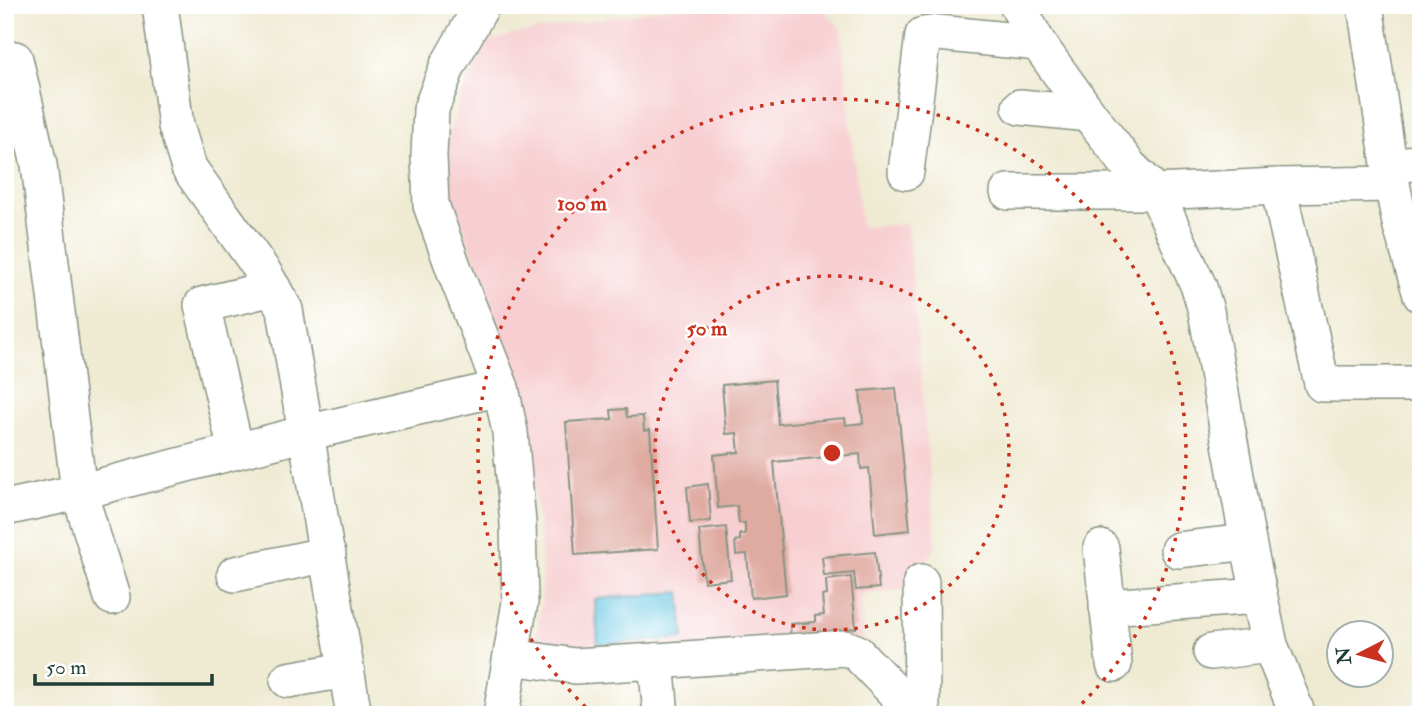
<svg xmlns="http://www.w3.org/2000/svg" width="1426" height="720" font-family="'IM FELL Double Pica',serif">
  <rect width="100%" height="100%" fill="#fff"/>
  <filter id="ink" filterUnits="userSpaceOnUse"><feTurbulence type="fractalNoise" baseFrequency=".0143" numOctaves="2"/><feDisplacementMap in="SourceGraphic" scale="14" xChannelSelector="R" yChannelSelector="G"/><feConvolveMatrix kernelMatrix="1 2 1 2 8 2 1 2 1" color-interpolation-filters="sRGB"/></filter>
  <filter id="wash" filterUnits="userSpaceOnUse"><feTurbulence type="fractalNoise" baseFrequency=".00686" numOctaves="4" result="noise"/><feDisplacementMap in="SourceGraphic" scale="28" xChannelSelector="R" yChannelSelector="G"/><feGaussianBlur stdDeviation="1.57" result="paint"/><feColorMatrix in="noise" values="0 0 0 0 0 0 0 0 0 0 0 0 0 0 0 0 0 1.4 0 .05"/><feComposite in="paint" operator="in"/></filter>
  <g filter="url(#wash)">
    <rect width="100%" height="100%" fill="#efead2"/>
    <!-- built -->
    <polygon fill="#f7cfd2" points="683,5 820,5 841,29 861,227 907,224 936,543 914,588 861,595 863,639 574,659 535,644 541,601 542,566 539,525 521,389 453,198 449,169 448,140 462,92 487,43 515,34"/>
    <!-- water -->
    <polygon fill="#64c6e2" stroke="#42828b" stroke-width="2" points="680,592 684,638 598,645 595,599"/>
    <g id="blocks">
      <!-- building -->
      <g fill="#dfaaa0">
        <polygon points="774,380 778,424 845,418 846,425 863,423 860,391 896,388 910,530 875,534 869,468 861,469 860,454 774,462 786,594 751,598 747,554 736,555 735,541 740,540 740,534 745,534 745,523 739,523 737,506 718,508 714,455 739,452 737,433 726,434 722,385"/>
        <polygon points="626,409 627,417 643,416 644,431 650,430 658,549 575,555 566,422 612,419 611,410"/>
        <polygon points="708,484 711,521 690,523 687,487"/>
        <polygon points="726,527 731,579 704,582 699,530"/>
        <polygon points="875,552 879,588 856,590 854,573 824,576 822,557"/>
        <polygon points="851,577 856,628 846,629 847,637 791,643 790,624 815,622 815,616 824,615 822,596 827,595 826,580"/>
      </g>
    </g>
  </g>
  <g filter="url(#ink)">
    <use href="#blocks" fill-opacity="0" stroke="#879483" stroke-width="2"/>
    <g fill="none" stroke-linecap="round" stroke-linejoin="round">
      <defs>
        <g id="minor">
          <polyline points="160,5 176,126 189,168 264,273 285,310 354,715"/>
          <polyline points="482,5 448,65 431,109 429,156 431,205 455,272 501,388 510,432 518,523 520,602 501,715"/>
          <polyline points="1017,5 1038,43 1089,114 1129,166 1156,192 1199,287 1206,311 1248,542 1270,645 1298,715"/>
          <polyline points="1365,5 1392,184 1400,223 1421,295"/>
          <polyline points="5,59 15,59 39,165 79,492 112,597"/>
          <polyline points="1020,107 1089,114"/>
          <polyline points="1390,166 1421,162"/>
          <polyline points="906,172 923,35 938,33 1038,43"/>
          <polyline points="1278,186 1322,384 1421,384"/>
          <polyline points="1008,192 1156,192 1278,186 1392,184"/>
          <polyline points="236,451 202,305 273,288"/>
          <polyline points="5,508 79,492 306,433 501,388"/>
          <polyline points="1101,548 1114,664"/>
          <polyline points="1178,550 1248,542"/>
          <polyline points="235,574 328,554"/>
          <polyline points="921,582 922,715"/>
          <polyline points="1107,607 1259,596"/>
          <polyline points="1211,652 1270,645"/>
          <polyline points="511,657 575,666 656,661 661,715"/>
          <polyline points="656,661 845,648 856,652 917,715"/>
          <polyline points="288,680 346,670"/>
        </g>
      </defs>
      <!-- minor casing -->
      <use href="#minor" stroke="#879483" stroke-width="38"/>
      <!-- minor -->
      <use href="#minor" stroke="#fff" stroke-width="35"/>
    </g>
  </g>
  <!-- distance rings -->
  <g fill="none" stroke="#c8321e" stroke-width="3.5" stroke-dasharray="3.5 7">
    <circle cx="832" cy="453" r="177"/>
    <path d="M593 714A354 354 0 1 1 1071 714"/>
  </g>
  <circle cx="832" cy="453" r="10" fill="#c8321e" stroke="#fff" stroke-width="3.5"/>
  <g font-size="21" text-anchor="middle" font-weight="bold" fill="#c8321e" stroke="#fff" stroke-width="5" stroke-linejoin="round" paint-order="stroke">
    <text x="582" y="210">100 m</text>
    <text x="707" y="335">50 m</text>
  </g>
  <!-- margin -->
  <rect width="1426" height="720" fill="none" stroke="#fff" stroke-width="28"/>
  <!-- north arrow -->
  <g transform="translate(1360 654) rotate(264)"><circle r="33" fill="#ffffff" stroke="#a5b1ae" stroke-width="2"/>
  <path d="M0-5L12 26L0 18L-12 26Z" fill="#c8321e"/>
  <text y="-10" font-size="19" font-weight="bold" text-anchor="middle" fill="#1f3d34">N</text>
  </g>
  <!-- scale -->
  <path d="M35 674v10h177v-10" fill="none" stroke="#1f3d34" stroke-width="3.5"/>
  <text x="46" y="674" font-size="21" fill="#1f3d34" stroke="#ffffff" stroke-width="5" paint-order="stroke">50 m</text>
</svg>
